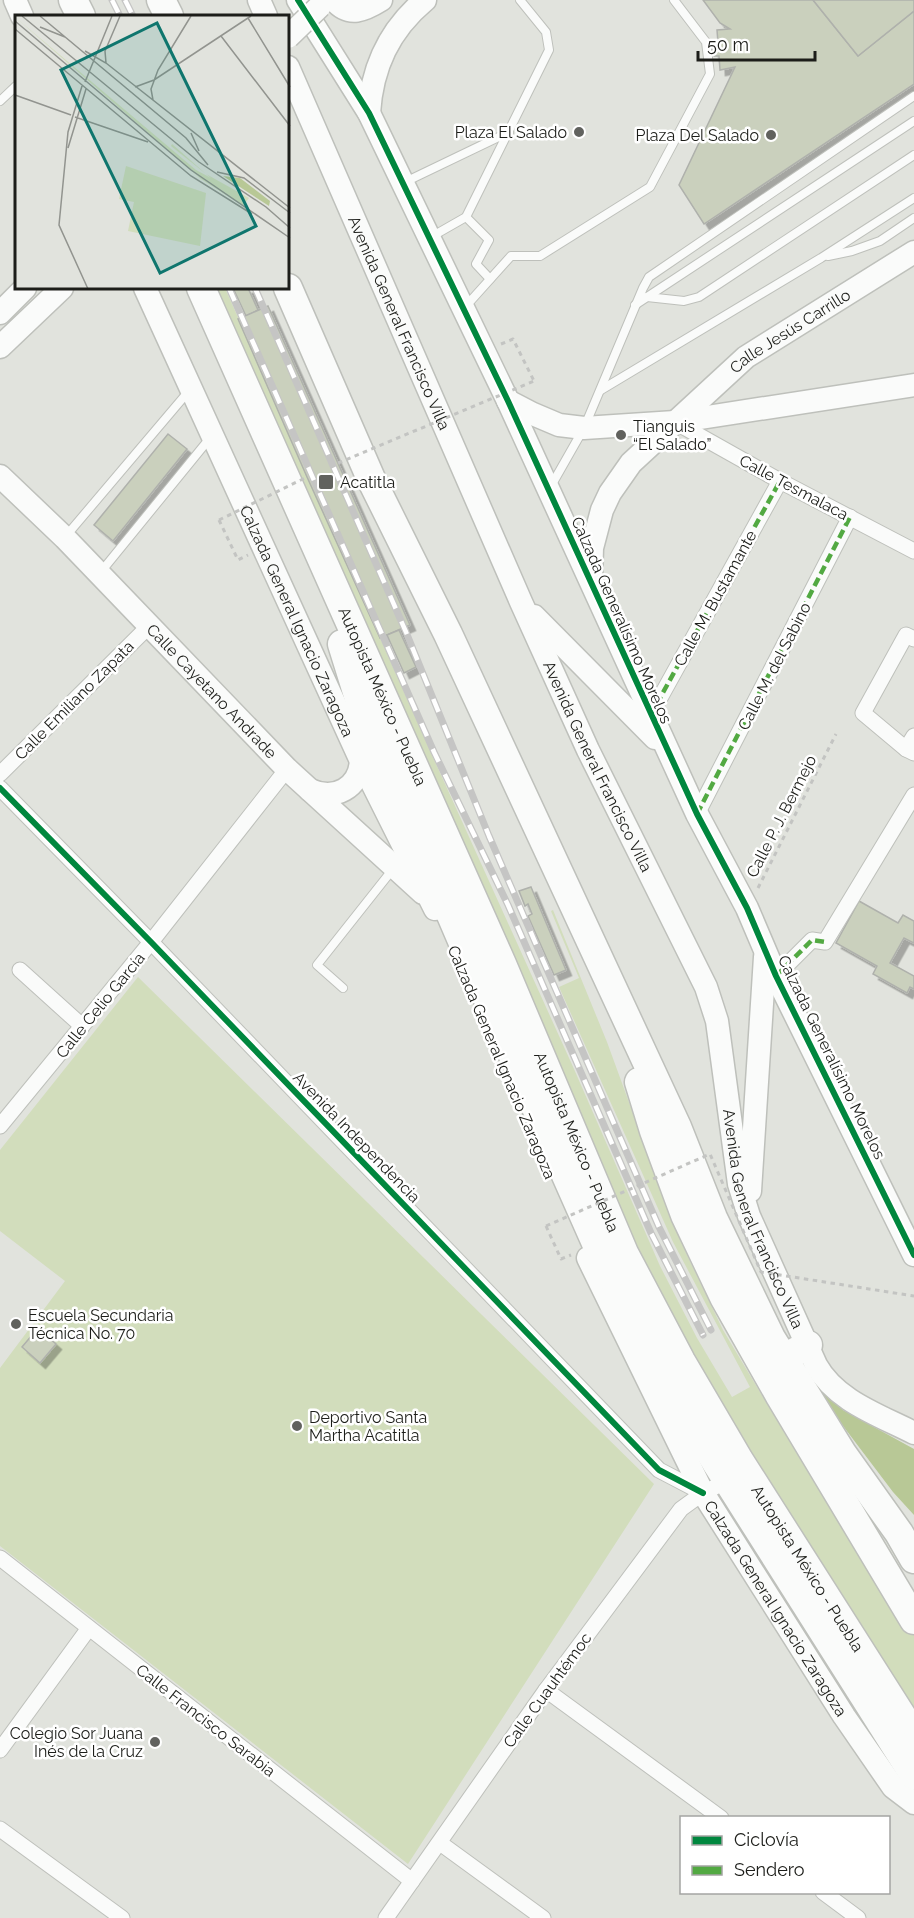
<svg xmlns="http://www.w3.org/2000/svg" width="914" height="1918" font-family="Raleway,sans-serif">
  <defs>
    <filter id="shadow"><feDropShadow dx="5.5" dy="5.5" stdDeviation="0" flood-color="#0004"/></filter>
  </defs>
  <rect width="100%" height="100%" fill="#e1e3dd"/>
  <!-- green -->
  <g fill="#d2ddbc">
    <polygon points="217,288 225,288 432,755 574,1069 660,1266 697,1338 732,1397 750,1387 673,1242 559,987 579,978 551,911 553,910 607,1042 669,1212 686,1253 723,1330 815,1484 834,1472 914,1596 914,1706 889,1721 658,1291 627,1226"/>
    <polygon points="138,977 654,1484 408,1864 0,1546 0,1368 65,1281 0,1231 0,1150"/>
  </g>
  <!-- forest -->
  <polygon fill="#b8c896" points="819,1390 843,1410 914,1449 914,1515 893,1492 834,1414"/>
  <!-- building -->
  <g fill="#cad0bd" stroke="#afb1ac" stroke-width="1.5" filter="url(#shadow)">
    <polygon points="703,0 813,0 858,56 914,11 914,84 704,224 679,185 735,67 720,70 719,56 714,56 712,44 718,43 717,30 730,29 720,23"/>
    <polygon points="813,0 914,0 914,11 858,56"/>
    <polygon points="233,288 248,288 258,310 246,316"/>
    <polygon points="268,306 410,625 380,638 307,477 238,319"/>
    <polygon points="168,434 187,449 113,541 94,525"/>
    <polygon points="399,630 416,667 404,673 387,635"/>
    <polygon points="531,887 566,970 554,975 528,916 532,914 528,904 525,906 519,891"/>
    <polygon points="859,901 898,923 903,915 914,921 914,943 904,938 890,963 914,976 914,989 910,987 907,993 873,974 877,966 836,943"/>
    <polygon points="38,1328 56,1344 40,1363 22,1347"/>
  </g>
  <g fill="none" stroke-linecap="round" stroke-linejoin="round">
    <defs>
      <g id="lane">
        <polyline points="0,101 16,86"/>
        <polyline points="405,182 509,132"/>
        <polyline points="466,217 489,240 476,264 490,279"/>
        <polyline points="431,237 466,217 549,50 546,32 520,0"/>
        <polyline points="828,256 852,251 880,241 914,218"/>
        <polyline points="647,297 684,301 699,297 914,155"/>
        <polyline points="635,305 914,121"/>
        <polyline points="466,306 511,256 540,256 650,187 710,74 706,42 674,0"/>
        <polyline points="601,390 821,258 914,198"/>
        <polyline points="551,486 584,428 643,288 649,277 914,96"/>
        <polyline points="66,536 188,392"/>
        <polyline points="100,573 210,438"/>
        <polyline points="343,988 317,965 393,869"/>
      </g>
      <g id="street">
        <polyline points="675,422 780,481 914,551"/>
        <polyline points="914,639 906,635 863,713 906,749 914,753"/>
        <polyline points="650,716 780,481"/>
        <polyline points="906,749 914,736"/>
        <polyline points="0,774 149,626"/>
        <polyline points="0,788 151,942 659,1470 703,1493"/>
        <polyline points="697,814 850,517"/>
        <polyline points="20,970 82,1026"/>
        <polyline points="776,976 812,940 825,942 914,795"/>
        <polyline points="0,1126 151,942 287,769"/>
        <polyline points="0,1558 412,1881"/>
        <polyline points="546,1690 721,1818"/>
        <polyline points="0,1750 89,1628"/>
        <polyline points="0,1829 122,1918"/>
        <polyline points="440,1843 543,1918"/>
        <polyline points="823,1892 858,1918"/>
        <polyline points="386,1918 546,1690 681,1509 703,1493 727,1481"/>
      </g>
      <g id="secondary">
        <polyline points="15,0 22,16"/>
        <polyline points="259,0 266,16"/>
        <polyline points="298,0 369,113 508,401 697,814 747,908 776,976 914,1255"/>
        <path d="M334,0C349,18 365,10 381,0"/>
        <path id="s1" d="M288,67L521,602L588,750L706,987L717,1021L739,1184L749,1216L816,1365C836,1401 879,1415 914,1433"/>
        <path d="M369,113C372,67 389,30 425,0"/>
        <path id="s2" d="M145,288L361,761L435,909"/>
        <polyline points="0,313 25,288"/>
        <polyline points="0,347 62,288"/>
        <polyline points="508,401 533,414 559,425 584,428 675,422 914,385"/>
        <path id="s3" d="M0,476L65,538L287,769L423,893"/>
        <path id="s4" d="M591,580L592,548L602,510L610,493L631,463L746,357L914,252"/>
        <polyline points="534,616 655,738"/>
        <path d="M310,790C335,801 359,788 361,761"/>
        <polyline points="750,1191 765,957"/>
        <path id="s5" d="M588,1258L703,1493L844,1716L893,1787L914,1803"/>
      </g>
      <g id="highway">
        <polyline points="73,0 81,16"/>
        <polyline points="161,0 169,16"/>
        <path id="s6" d="M201,288L502,964L624,1253L681,1361L739,1460L914,1735"/>
        <polyline points="288,288 372,481 448,634 677,1127 713,1218 771,1338 842,1453 899,1533 914,1559"/>
        <polyline points="342,644 361,705 463,943 604,1261 652,1355 717,1464 914,1775"/>
        <polyline points="639,1082 654,1131 685,1215 724,1297 780,1396 914,1620"/>
        <polyline points="782,1359 808,1345"/>
      </g>
    </defs>
    <!-- lane casing -->
    <use href="#lane" stroke="#bec0bb" stroke-width="10"/>
    <!-- street casing -->
    <use href="#street" stroke="#bec0bb" stroke-width="17"/>
    <!-- secondary casing -->
    <use href="#secondary" stroke="#bec0bb" stroke-width="25"/>
    <!-- highway casing -->
    <use href="#highway" stroke="#bec0bb" stroke-width="31"/>
    <!-- path -->
    <g stroke="#c3c4c2" stroke-width="3" stroke-dasharray="4.5 4.5" stroke-linecap="butt">
      <polyline points="501,344 513,339 534,381"/>
      <polyline points="219,520 238,560 248,555"/>
      <polyline points="758,888 836,734"/>
      <polyline points="546,1226 561,1259 571,1255"/>
    </g>
    <!-- lane -->
    <use href="#lane" stroke="#fafbfa" stroke-width="8"/>
    <!-- street -->
    <use href="#street" stroke="#fafbfa" stroke-width="15"/>
    <!-- secondary -->
    <use href="#secondary" stroke="#fafbfa" stroke-width="22"/>
    <!-- highway -->
    <use href="#highway" stroke="#fafbfa" stroke-width="28"/>
    <defs>
      <g id="rail">
        <polyline points="112,0 120,16"/>
        <polyline points="125,0 133,16"/>
        <polyline points="229,288 434,752 508,905 651,1233 703,1335"/>
        <polyline points="255,288 406,632 489,836 659,1227 711,1330"/>
      </g>
    </defs>
    <!-- rail casing -->
    <use href="#rail" stroke="#c5c5c4" stroke-width="7"/>
    <!-- rail -->
    <use href="#rail" stroke="#fff" stroke-width="4.5" stroke-dasharray="14" stroke-linecap="butt"/>
    <defs>
      <polyline id="secondary-bridge" points="288,37 320,6"/>
    </defs>
    <!-- secondary-bridge casing -->
    <use href="#secondary-bridge" stroke="#bec0bb" stroke-width="25" stroke-linecap="butt"/>
    <!-- path-bridge -->
    <g stroke="#c3c4c2" stroke-width="3" stroke-dasharray="4.5 4.5" stroke-linecap="butt">
      <polyline points="338,463 534,381"/>
      <polyline points="219,520 307,477"/>
      <polyline points="546,1226 710,1154 761,1272 914,1296"/>
    </g>
    <!-- secondary-bridge -->
    <use href="#secondary-bridge" stroke="#fafbfa" stroke-width="22"/>
    <!-- quiet -->
    <g stroke="#52a942" stroke-width="4.5" stroke-dasharray="9 4.5" stroke-linecap="butt">
      <polyline points="650,716 780,481"/>
      <polyline points="697,814 850,517"/>
      <polyline points="776,976 812,940 825,942"/>
    </g>
    <defs>
      <g id="cycleway">
        <polyline points="298,0 369,113 508,401 697,814 747,908 776,976 914,1255"/>
        <polyline points="0,788 151,942 659,1470 703,1493"/>
      </g>
    </defs>
    <!-- cycleway casing -->
    <use href="#cycleway" stroke="#fff" stroke-width="10"/>
    <!-- cycleway -->
    <use href="#cycleway" stroke="#00873e" stroke-width="6"/>
  </g>
  <!-- markers -->
  <g fill="#61625e" stroke="#fff" stroke-width="2">
    <circle cx="579" cy="132" r="6"/>
    <circle cx="771" cy="135" r="6"/>
    <circle cx="621" cy="435" r="6"/>
    <rect x="318" y="474" width="16" height="16" rx="3"/>
    <circle cx="16" cy="1324" r="6"/>
    <circle cx="297" cy="1426" r="6"/>
    <circle cx="155" cy="1742" r="6"/>
  </g>
  <g text-anchor="middle" stroke-width="5" stroke-linejoin="round" paint-order="stroke">
    <!-- poi labels -->
    <g font-size="16" fill="#1c1d19" stroke="#fff" text-anchor="start">
      <text x="567" y="138" text-anchor="end">Plaza El Salado</text>
      <text x="759" y="141" text-anchor="end">Plaza Del Salado</text>
      <text x="633" y="432">Tianguis<tspan x="633" dy="18">“El Salado”</tspan></text>
      <text x="340" y="488">Acatitla</text>
      <text x="28" y="1321">Escuela Secundaria<tspan x="28" dy="18">Técnica No. 70</tspan></text>
      <text x="309" y="1423">Deportivo Santa<tspan x="309" dy="18">Martha Acatitla</tspan></text>
      <text x="143" y="1739" text-anchor="end">Colegio Sor Juana<tspan x="143" dy="18">Inés de la Cruz</tspan></text>
    </g>
    <!-- street labels -->
    <g font-size="16" fill="#1c1d19" stroke="#fff">
      <text dy="6" stroke="none"><textPath href="#s1" startOffset="279">Avenida General Francisco Villa</textPath></text>
      <text dy="6" stroke="none"><textPath href="#s4" startOffset="334">Calle Jesús Carrillo</textPath></text>
      <text transform="translate(794 487) rotate(28)" y="6">Calle Tesmalaca</text>
      <text transform="translate(715 598) rotate(-61)" y="6">Calle M. Bustamante</text>
      <text transform="translate(622 620) rotate(66)" y="6">Calzada Generalísimo Morelos</text>
      <text dy="6" stroke="none"><textPath href="#s2" startOffset="366">Calzada General Ignacio Zaragoza</textPath></text>
      <text transform="translate(774 666) rotate(-63)" y="6">Calle M. del Sabino</text>
      <text dy="6" stroke="none"><textPath href="#s3" startOffset="302">Calle Cayetano Andrade</textPath></text>
      <text dy="6" stroke="none"><textPath href="#s6" startOffset="447">Autopista México - Puebla</textPath></text>
      <text transform="translate(74 700) rotate(-45)" y="6">Calle Emiliano Zapata</text>
      <text dy="6" stroke="none"><textPath href="#s1" startOffset="765">Avenida General Francisco Villa</textPath></text>
      <text transform="translate(781 816) rotate(-63)" y="6">Calle P. J. Bermejo</text>
      <text transform="translate(100 1005) rotate(-51)" y="6">Calle Celio García</text>
      <text transform="translate(832 1057) rotate(64)" y="6">Calzada Generalísimo Morelos</text>
      <text transform="translate(502 1062) rotate(67)" y="6">Calzada General Ignacio Zaragoza</text>
      <text transform="translate(357 1137) rotate(46)" y="6">Avenida Independencia</text>
      <text dy="6" stroke="none"><textPath href="#s6" startOffset="933">Autopista México - Puebla</textPath></text>
      <text dy="6" stroke="none"><textPath href="#s1" startOffset="1251">Avenida General Francisco Villa</textPath></text>
      <text dy="6" stroke="none"><textPath href="#s6" startOffset="1419">Autopista México - Puebla</textPath></text>
      <text dy="6" stroke="none"><textPath href="#s5" startOffset="398">Calzada General Ignacio Zaragoza</textPath></text>
      <text transform="translate(547 1690) rotate(-54)" y="6">Calle Cuauhtémoc</text>
      <text transform="translate(206 1720) rotate(38)" y="6">Calle Francisco Sarabia</text>
    </g>
  </g>
  <!-- overview -->
  <g transform="translate(15 15)">
    <rect width="274" height="274" fill="#e1e3dd"/>
    <path d="M0,2L181,155L196,163L156,131L157,129L191,159L234,183L228,191L186,164ZM111,151L191,178L185,231L113,216L119,187L104,184Z" fill="#d2ddbc"/>
    <path d="M208,161L225,163L255,186L254,191Z" fill="#b8c896"/>
    <path fill="none" stroke="#92948f" stroke-width="1.5" d="M7,1L184,147L251,192L275,213M25,1L171,123L193,150M233,3L275,72M0,6L176,155L275,223M25,12L50,22M0,14L176,161L237,199M206,21L275,111M70,36L91,48L275,193M91,48L90,36L105,1M70,67L97,1M67,71L53,117L44,210L73,274M120,72L139,65L236,1M0,80L56,100M138,85L136,74L143,55L176,1M60,102L133,127M176,118L184,136M53,133L71,74M202,157L229,163L275,198"/>
    <path fill="#0f766e" fill-opacity="0.15" stroke="#0f766e" stroke-width="3" d="M142,8L241,211L145,258L46,55Z"/>
    <rect width="274" height="274" fill="none" stroke="#1c1d19" stroke-width="3"/>
  </g>
  <!-- legend -->
  <rect x="680" y="1816" width="210" height="78" fill="#ffffff" stroke="#a4a5a3" stroke-width="1.5"/>
  <rect x="692" y="1836" width="30" height="9" fill="#00873e" stroke="#a4a5a3" stroke-width="1.5"/>
  <text x="734" y="1846" font-size="18" fill="#1c1d19">Ciclovía</text>
  <rect x="692" y="1866" width="30" height="9" fill="#52a942" stroke="#a4a5a3" stroke-width="1.5"/>
  <text x="734" y="1876" font-size="18" fill="#1c1d19">Sendero</text>
  <!-- scale -->
  <path d="M698 51v9h117v-9" fill="none" stroke="#1c1d19" stroke-width="3"/>
  <text x="707" y="51" font-size="18" fill="#1c1d19" stroke="#ffffff" stroke-width="4.5" paint-order="stroke">50 m</text>
</svg>
